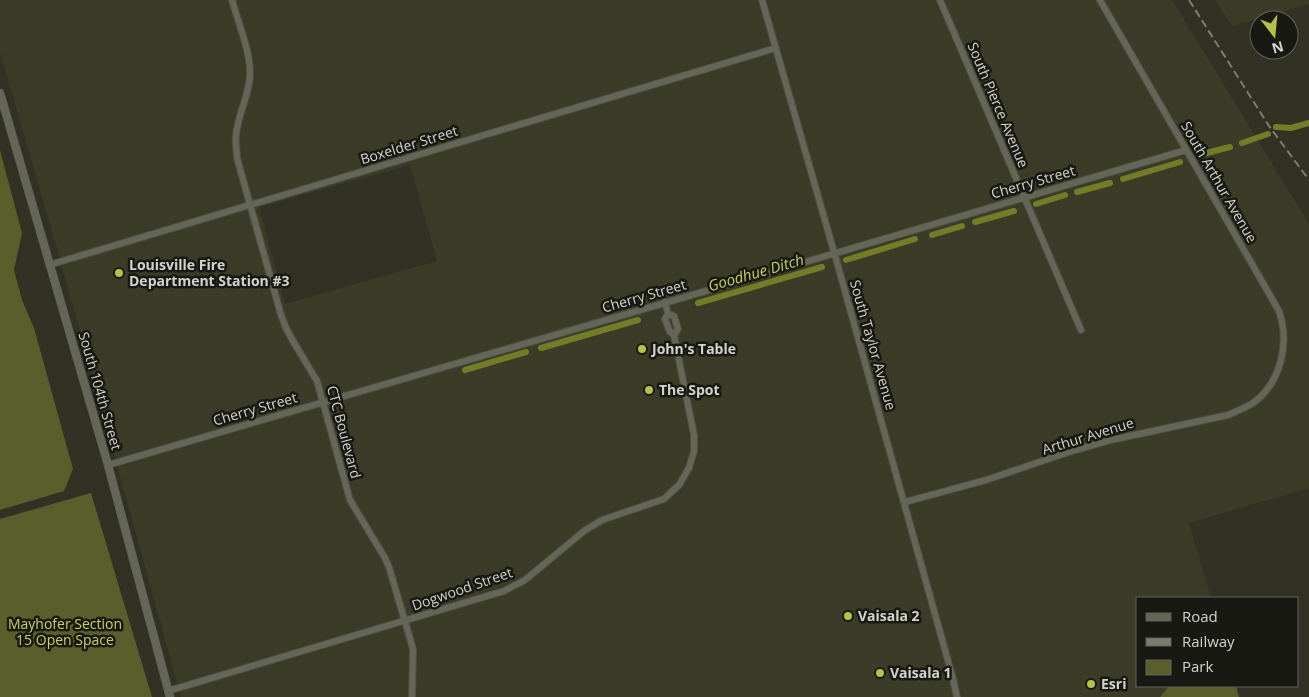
<svg xmlns="http://www.w3.org/2000/svg" width="1309" height="697" font-family="'Open Sans',sans-serif">
  <rect width="100%" height="100%" fill="#313224"/>
  <!-- built -->
  <g fill="#3a3c27" fill-rule="evenodd">
    <path d="M0,0H1172L1309,224V488L1189,523L1211,598H1138V686H1169L1160,697H181L57,248L0,52ZM410,165L437,261L285,304L259,207Z"/>
    <polygon points="1215,0 1309,0 1309,4 1232,26"/>
  </g>
  <!-- green -->
  <g fill="#595e2b">
    <polygon points="0,150 22,233 14,270 22,300 34,328 73,469 64,491 0,510"/>
    <polygon points="91,493 152,697 0,697 0,519"/>
    <polygon points="1169,686 1236,686 1239,697 1160,697"/>
  </g>
  <g fill="none" stroke-linecap="round" stroke-linejoin="round">
    <!-- canal -->
    <g stroke="#757c27" stroke-width="6">
      <polyline points="1276,127 1291,128 1309,123"/>
      <polyline points="1242,143 1268,134"/>
      <polyline points="1199,155 1230,147"/>
      <polyline points="1123,179 1180,162"/>
      <polyline points="1077,192 1110,183"/>
      <polyline points="1036,204 1065,195"/>
      <polyline points="975,222 1014,211"/>
      <polyline points="932,235 962,226"/>
      <polyline points="846,260 915,239"/>
      <polyline points="698,303 822,267"/>
      <polyline points="541,348 638,320"/>
      <polyline points="465,370 526,352"/>
    </g>
    <defs>
      <g id="minor">
        <path d="M232,0C238,22 251,53 250,75C249,96 238,114 236,135C235,143 237,151 237,158L281,315L286,328L293,341L317,381L350,500L385,558L389,567L411,642L413,649L412,697"/>
        <polyline points="762,0 838,266 952,675 957,697"/>
        <polyline points="940,0 1081,330"/>
        <polyline points="49,265 776,48"/>
        <polyline points="668,314 674,316 678,329 674,335"/>
        <polyline points="108,465 843,251 1186,150"/>
        <path d="M905,502L986,480L1072,451L1111,440L1228,415C1237,411 1245,408 1253,403C1281,383 1290,343 1279,311L1100,0"/>
        <polyline points="168,691 504,591 525,580 584,531 602,520 664,499 679,485 689,468 694,451 694,435 674,335 670,332 665,319 668,314 665,302"/>
      </g>
      <polyline id="tertiary" points="0,93 108,465 170,697"/>
    </defs>
    <!-- minor casing -->
    <use href="#minor" stroke="#4d4e42" stroke-width="8"/>
    <!-- tertiary casing -->
    <use href="#tertiary" stroke="#4d4e42" stroke-width="9"/>
    <!-- minor -->
    <use href="#minor" stroke="#646757" stroke-width="6"/>
    <!-- tertiary -->
    <use href="#tertiary" stroke="#646757" stroke-width="8"/>
    <!-- rail -->
    <polyline stroke="#7c7d71" stroke-width="2" stroke-dasharray="8 4" stroke-linecap="butt" points="1189,0 1269,126 1309,180"/>
  </g>
  <!-- markers -->
  <g fill="#b7c148" stroke="#191913" stroke-width="2">
    <circle cx="119" cy="273" r="5"/>
    <circle cx="642" cy="349" r="5"/>
    <circle cx="649" cy="390" r="5"/>
    <circle cx="848" cy="616" r="5"/>
    <circle cx="880" cy="673" r="5"/>
    <circle cx="1091" cy="684" r="5"/>
  </g>
  <g text-anchor="middle" stroke-width="5" stroke-linejoin="round" paint-order="stroke">
    <!-- street labels -->
    <g font-size="14" fill="#d2d3ca" stroke="#191913">
      <text transform="translate(998 105) rotate(67)" y="5">South Pierce Avenue</text>
      <text transform="translate(409 145) rotate(-17)" y="5">Boxelder Street</text>
      <text transform="translate(1033 182) rotate(-16)" y="5">Cherry Street</text>
      <text transform="translate(1219 182) rotate(60)" y="5">South Arthur Avenue</text>
      <text transform="translate(644 296) rotate(-16)" y="5">Cherry Street</text>
      <text transform="translate(873 345) rotate(74)" y="5">South Taylor Avenue</text>
      <text transform="translate(100 391) rotate(74)" y="5">South 104th Street</text>
      <text transform="translate(255 409) rotate(-16)" y="5">Cherry Street</text>
      <text transform="translate(344 432) rotate(75)" y="5">CTC Boulevard</text>
      <text transform="translate(1088 436) rotate(-17)" y="5">Arthur Avenue</text>
      <text transform="translate(462 589) rotate(-19)" y="5">Dogwood Street</text>
    </g>
    <!-- poi labels -->
    <g font-size="14" font-weight="bold" fill="#d2d3ca" stroke="#191913" text-anchor="start">
      <text x="129" y="270">Louisville Fire<tspan x="129" dy="16">Department Station #3</tspan></text>
      <text x="652" y="354">John's Table</text>
      <text x="659" y="395">The Spot</text>
      <text x="858" y="621">Vaisala 2</text>
      <text x="890" y="678">Vaisala 1</text>
      <text x="1101" y="689">Esri</text>
    </g>
    <!-- park labels -->
    <g font-size="14" fill="#c6d160" stroke="#191913">
      <text x="65" y="629">Mayhofer Section<tspan x="65" dy="16">15 Open Space</tspan></text>
    </g>
    <!-- water labels -->
    <g font-size="15" font-style="italic" fill="#c7d161" stroke="#191913">
      <text transform="translate(756 273) rotate(-16)" y="5">Goodhue Ditch</text>
    </g>
  </g>
  <!-- legend -->
  <rect x="1136" y="597" width="162" height="90" fill="#191913" stroke="#63635c"/>
  <rect x="1146" y="613" width="25" height="8" fill="#646757" stroke="#63635c"/>
  <text x="1182" y="622" font-size="15" fill="#d2d3ca">Road</text>
  <rect x="1146" y="638" width="25" height="8" fill="#7c7d71" stroke="#63635c"/>
  <text x="1182" y="647" font-size="15" fill="#d2d3ca">Railway</text>
  <rect x="1146" y="660" width="25" height="15" fill="#595e2b" stroke="#63635c"/>
  <text x="1182" y="672" font-size="15" fill="#d2d3ca">Park</text>
  <!-- north arrow -->
  <g transform="translate(1274 35) rotate(164)"><circle r="24" fill="#191913" stroke="#63635c"/>
  <path d="M0-4L9 19L0 12L-9 19Z" fill="#b7c148"/>
  <text y="-8" font-size="14" font-weight="bold" text-anchor="middle" fill="#d2d3ca">N</text>
  </g>
</svg>
